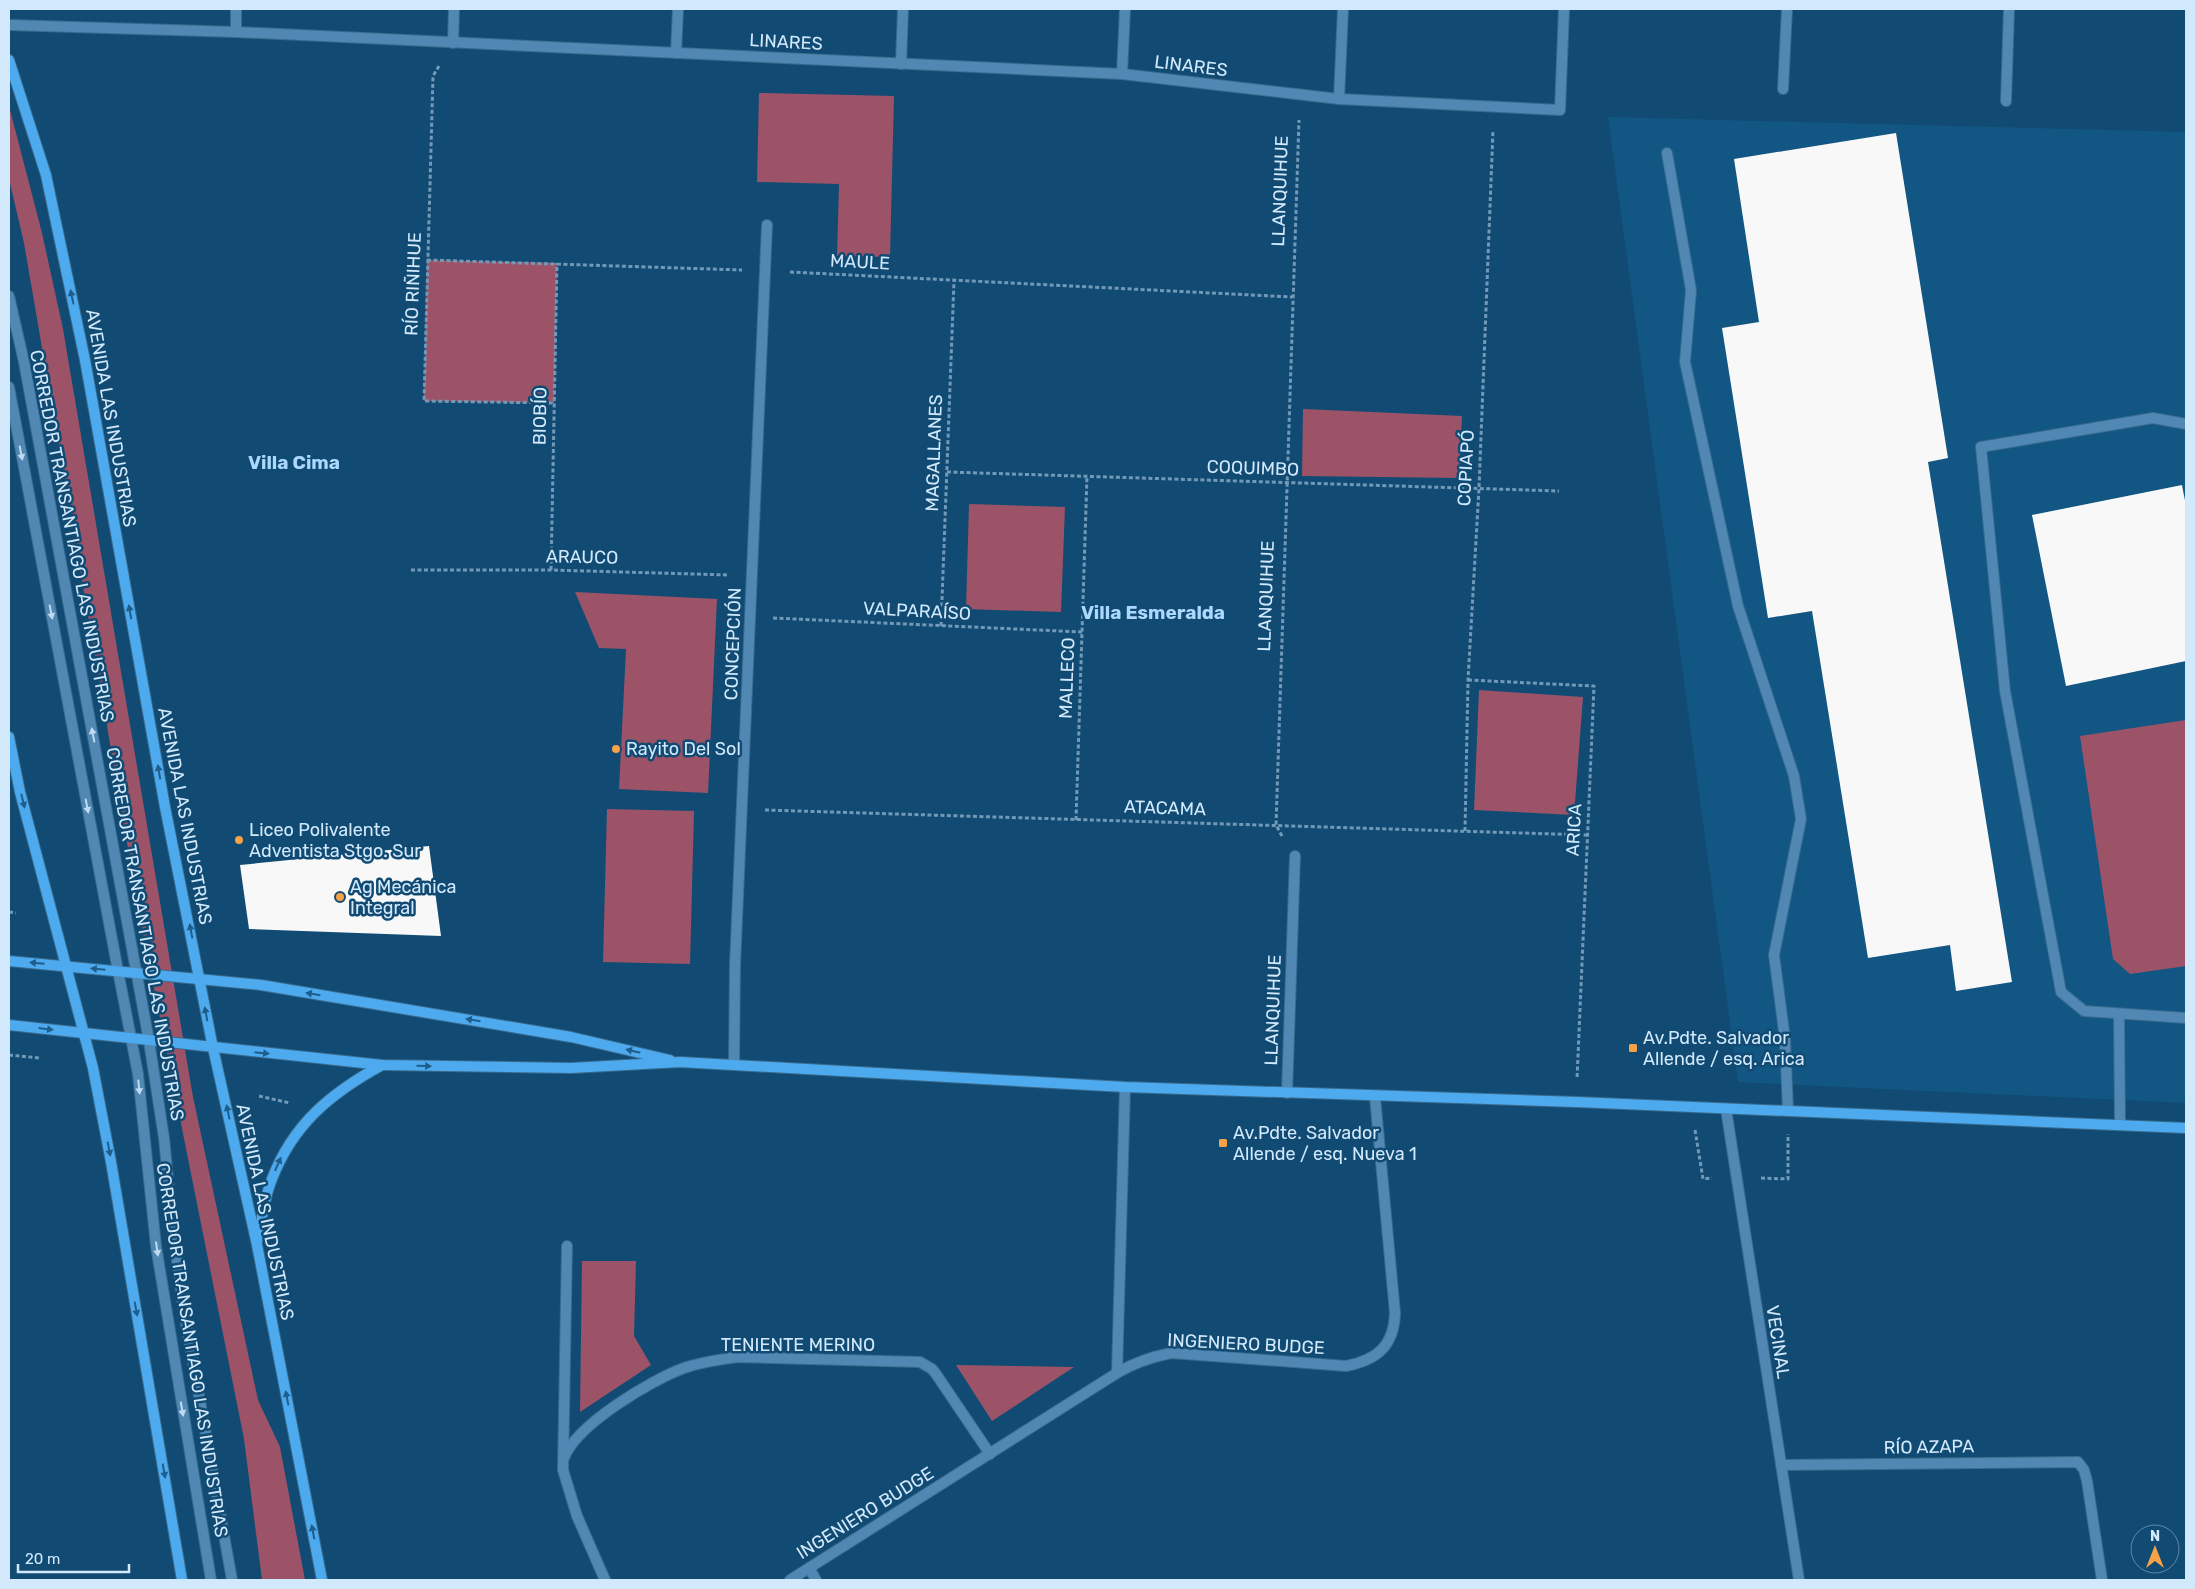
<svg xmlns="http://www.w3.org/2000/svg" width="2195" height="1589" font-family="Rubik,sans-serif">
  <rect width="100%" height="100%" fill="#114b73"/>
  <!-- built -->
  <polygon fill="#125683" points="1608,117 2186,132 2186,1103 1738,1082"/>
  <!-- green -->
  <g fill="#9c5367">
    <polygon points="759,93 894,96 890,257 837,256 839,184 757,182"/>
    <polygon points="9,106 42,233 63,329 193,1097 258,1400 280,1447 305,1580 262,1580 244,1439 140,918 24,243 9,179"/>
    <polygon points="427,260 557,263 554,403 424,401"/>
    <polygon points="1303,409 1462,416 1459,478 1302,476"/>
    <polygon points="969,504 1065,507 1061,612 966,609"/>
    <polygon points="575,592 717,599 708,793 619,789 626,649 599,648"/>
    <polygon points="1479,690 1583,697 1574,815 1474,810"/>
    <polygon points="2186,720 2186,966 2130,974 2113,959 2080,736"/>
    <polygon points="607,809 694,811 690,964 603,962"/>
    <polygon points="582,1261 636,1261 634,1336 651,1365 580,1412"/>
    <polygon points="956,1365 1074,1367 992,1421"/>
  </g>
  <!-- building -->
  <g fill="#f8f8f8">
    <polygon points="1896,133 1948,458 1928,462 2012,982 1956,991 1950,945 1868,958 1812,611 1768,618 1722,328 1759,322 1734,159"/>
    <polygon points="2182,485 2186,506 2186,661 2066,686 2032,515"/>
    <polygon points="429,846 441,936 249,929 240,865"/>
  </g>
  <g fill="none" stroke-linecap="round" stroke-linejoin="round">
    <defs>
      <g id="service">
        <polyline points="1667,153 1691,290 1685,362 1738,606 1794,776 1801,819 1774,955 1785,1039 1788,1111"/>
        <polyline points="9,296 24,362 149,1041 164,1138 173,1230 184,1312 232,1580"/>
        <polyline points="9,387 118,971 138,1074 156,1246 211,1580"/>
        <polyline points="2186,424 2153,418 1981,447 2005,691 2061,992 2084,1011 2186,1018"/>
        <polyline points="2119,1014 2120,1125"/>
      </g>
      <g id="minor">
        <polyline points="9,25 236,32 1122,74 1339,99 1560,110 1564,9"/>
        <polyline points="236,32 236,9"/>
        <polyline points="453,43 454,9"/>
        <polyline points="676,53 678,9"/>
        <polyline points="901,64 903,9"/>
        <polyline points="1122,74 1125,9"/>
        <polyline points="1783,89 1787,9"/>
        <polyline points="1339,99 1343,9"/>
        <polyline points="2006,101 2009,9"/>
        <polyline points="734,1065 735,965 767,225"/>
        <polyline points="1287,1093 1295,856"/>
        <polyline points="567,1246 563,1470 577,1516 605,1580"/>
        <polyline points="1117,1373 1125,1087"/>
        <path d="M564,1458C576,1425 651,1380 684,1368C701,1362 719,1360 737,1357L920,1362L932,1369L936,1374L990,1454"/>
        <polyline points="1781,1465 2078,1462 2084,1470 2087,1481 2102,1580"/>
        <polyline points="809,1568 816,1580"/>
        <path d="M790,1580L1117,1373C1135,1362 1151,1357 1171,1353L1346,1366C1377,1360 1394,1346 1395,1313L1375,1097"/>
      </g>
      <polyline id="tertiary" points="1726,1109 1799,1580"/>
      <g id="secondary">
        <polyline points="9,60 46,175 85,360 165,807 213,1048 257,1245 322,1580"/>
        <polyline points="9,737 20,792 93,1068 111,1162 182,1580"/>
        <polyline points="9,961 261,985 571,1037 670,1060"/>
        <polyline points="9,1025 382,1065 571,1068 680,1062 1125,1087 1577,1102 2186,1128"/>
        <path d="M258,1239C262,1219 264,1198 272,1179C293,1124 331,1093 382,1065"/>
      </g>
    </defs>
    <!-- service casing -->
    <use href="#service" stroke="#386b8e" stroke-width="12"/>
    <!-- minor casing -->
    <use href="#minor" stroke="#386b8e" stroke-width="12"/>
    <!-- tertiary casing -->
    <use href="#tertiary" stroke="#386b8e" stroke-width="12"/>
    <!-- secondary casing -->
    <use href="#secondary" stroke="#386b8e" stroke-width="12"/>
    <!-- path -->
    <g stroke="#729ab8" stroke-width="3" stroke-dasharray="4 2.5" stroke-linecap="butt">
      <polyline points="439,66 433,76 424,401 554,403"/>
      <polyline points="427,260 742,270"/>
      <polyline points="790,272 1292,297"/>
      <polyline points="947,472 1559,491"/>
      <polyline points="411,570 551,570 729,575"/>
      <polyline points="551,570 557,263"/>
      <polyline points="773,618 1082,632"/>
      <polyline points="941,626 954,281"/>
      <polyline points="1468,680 1594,686 1577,1079"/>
      <polyline points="765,810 1587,835"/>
      <polyline points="1076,820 1087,476"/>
      <polyline points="1465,831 1468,680 1479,488 1493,130"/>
      <polyline points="1282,836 1276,825 1299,120"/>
      <polyline points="9,912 16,913"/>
      <polyline points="9,1055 40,1058"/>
      <polyline points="259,1096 290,1103"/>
      <polyline points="1695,1130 1703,1179 1712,1178"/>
      <polyline points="1761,1178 1788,1179 1788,1134"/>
    </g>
    <!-- service -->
    <use href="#service" stroke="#5187b3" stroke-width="10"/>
    <!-- minor -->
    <use href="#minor" stroke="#5187b3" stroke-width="10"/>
    <!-- tertiary -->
    <use href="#tertiary" stroke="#5187b3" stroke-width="10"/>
    <!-- secondary -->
    <use href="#secondary" stroke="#4eaaee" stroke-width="10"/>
  </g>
  <!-- one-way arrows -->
  <defs><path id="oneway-solid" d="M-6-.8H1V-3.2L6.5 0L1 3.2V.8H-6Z" transform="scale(1.25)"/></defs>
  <g fill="#1d5e8c">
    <use href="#oneway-solid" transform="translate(72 297) rotate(-102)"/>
    <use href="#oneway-solid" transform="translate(130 612) rotate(-100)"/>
    <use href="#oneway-solid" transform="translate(159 772) rotate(-100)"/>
    <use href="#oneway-solid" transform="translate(23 801) rotate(76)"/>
    <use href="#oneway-solid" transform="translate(191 931) rotate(-101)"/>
    <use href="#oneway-solid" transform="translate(37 963) rotate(-175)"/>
    <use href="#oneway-solid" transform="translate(98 969) rotate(-175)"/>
    <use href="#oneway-solid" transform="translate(313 994) rotate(-171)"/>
    <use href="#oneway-solid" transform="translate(206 1014) rotate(-101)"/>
    <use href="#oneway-solid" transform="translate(473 1020) rotate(-171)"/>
    <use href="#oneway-solid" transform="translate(46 1029) rotate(7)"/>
    <use href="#oneway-solid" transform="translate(633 1051) rotate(-167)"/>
    <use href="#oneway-solid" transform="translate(262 1053) rotate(6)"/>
    <use href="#oneway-solid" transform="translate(424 1066) rotate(1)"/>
    <use href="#oneway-solid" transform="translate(228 1112) rotate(-102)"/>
    <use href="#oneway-solid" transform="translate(109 1149) rotate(79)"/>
    <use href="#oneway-solid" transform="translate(278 1164) rotate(-66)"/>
    <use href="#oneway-solid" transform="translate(136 1309) rotate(80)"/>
    <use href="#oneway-solid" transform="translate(287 1398) rotate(-101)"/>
    <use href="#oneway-solid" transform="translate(164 1471) rotate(80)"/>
    <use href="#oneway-solid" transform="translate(313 1532) rotate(-101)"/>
  </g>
  <g fill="#bfdaf1">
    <use href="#oneway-solid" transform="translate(21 453) rotate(79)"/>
    <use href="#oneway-solid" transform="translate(51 612) rotate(79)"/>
    <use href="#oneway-solid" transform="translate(93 735) rotate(-101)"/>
    <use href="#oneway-solid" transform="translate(87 806) rotate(79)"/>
    <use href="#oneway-solid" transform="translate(139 1087) rotate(84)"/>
    <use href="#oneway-solid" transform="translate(157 1249) rotate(82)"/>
    <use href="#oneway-solid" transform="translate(182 1409) rotate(80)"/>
  </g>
  <!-- markers -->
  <g fill="#f7a248" stroke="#114b73" stroke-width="2">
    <circle cx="616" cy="749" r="5"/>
    <circle cx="239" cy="840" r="5"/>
    <circle cx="340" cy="897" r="5"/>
    <rect x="1628" y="1043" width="10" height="10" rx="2.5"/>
    <rect x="1218" y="1138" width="10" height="10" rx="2.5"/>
  </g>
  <g text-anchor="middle" stroke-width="5" stroke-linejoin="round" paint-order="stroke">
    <!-- street labels -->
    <g font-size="18" fill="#d2e9fc" stroke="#114b73">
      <text transform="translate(786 42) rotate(3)" y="6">LINARES</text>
      <text transform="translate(1191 66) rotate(7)" y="6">LINARES</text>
      <text transform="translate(1280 191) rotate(-88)" y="6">LLANQUIHUE</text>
      <text transform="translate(860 262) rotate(3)" y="6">MAULE</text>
      <text transform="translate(413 284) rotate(-88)" y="6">RÍO RIÑIHUE</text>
      <text transform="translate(540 416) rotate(-89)" y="6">BIOBÍO</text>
      <text transform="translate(111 418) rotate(80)" y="6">AVENIDA LAS INDUSTRIAS</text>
      <text transform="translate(934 453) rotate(-88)" y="6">MAGALLANES</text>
      <text transform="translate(1253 468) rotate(2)" y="6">COQUIMBO</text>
      <text transform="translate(1466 468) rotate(-87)" y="6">COPIAPÓ</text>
      <text transform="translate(72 536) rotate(79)" y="6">CORREDOR TRANSANTIAGO LAS INDUSTRIAS</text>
      <text transform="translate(582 557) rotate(1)" y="6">ARAUCO</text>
      <text transform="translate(1266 596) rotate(-88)" y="6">LLANQUIHUE</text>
      <text transform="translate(917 611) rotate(3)" y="6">VALPARAÍSO</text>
      <text transform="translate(733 644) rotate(-88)" y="6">CONCEPCIÓN</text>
      <text transform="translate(1067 678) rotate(-88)" y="6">MALLECO</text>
      <text transform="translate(1165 808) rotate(2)" y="6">ATACAMA</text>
      <text transform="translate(185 816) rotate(79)" y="6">AVENIDA LAS INDUSTRIAS</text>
      <text transform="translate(1574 830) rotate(-87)" y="6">ARICA</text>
      <text transform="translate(145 934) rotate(80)" y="6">CORREDOR TRANSANTIAGO LAS INDUSTRIAS</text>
      <text transform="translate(1273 1010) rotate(-88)" y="6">LLANQUIHUE</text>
      <text transform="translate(265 1212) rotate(78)" y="6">AVENIDA LAS INDUSTRIAS</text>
      <text transform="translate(1778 1342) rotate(81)" y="6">VECINAL</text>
      <text transform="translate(1246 1344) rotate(3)" y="6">INGENIERO BUDGE</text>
      <text x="798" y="1351">TENIENTE MERINO</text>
      <text transform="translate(192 1350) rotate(81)" y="6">CORREDOR TRANSANTIAGO LAS INDUSTRIAS</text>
      <text transform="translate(1929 1447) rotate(-1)" y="6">RÍO AZAPA</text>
      <text transform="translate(865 1513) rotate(-32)" y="6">INGENIERO BUDGE</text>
    </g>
    <!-- poi labels -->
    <g font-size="18" fill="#d2e9fc" stroke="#114b73" text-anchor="start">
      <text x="626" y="755">Rayito Del Sol</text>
      <text x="249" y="836">Liceo Polivalente<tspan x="249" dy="21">Adventista Stgo. Sur</tspan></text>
      <text x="350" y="893">Ag Mecánica<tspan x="350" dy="21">Integral</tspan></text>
      <text x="1643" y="1044">Av.Pdte. Salvador<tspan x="1643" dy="21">Allende / esq. Arica</tspan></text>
      <text x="1233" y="1139">Av.Pdte. Salvador<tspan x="1233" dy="21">Allende / esq. Nueva 1</tspan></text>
    </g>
    <!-- neighbourhood labels -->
    <g font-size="19" font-weight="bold" fill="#acd8fe" stroke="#114b73">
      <text x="294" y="469">Villa Cima</text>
      <text x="1153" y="619">Villa Esmeralda</text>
    </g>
  </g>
  <!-- border -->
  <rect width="2195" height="1589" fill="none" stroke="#d2e9fc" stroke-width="20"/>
  <!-- north arrow -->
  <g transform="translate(2155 1549)"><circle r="24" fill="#114b73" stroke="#5e8aaa"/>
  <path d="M0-4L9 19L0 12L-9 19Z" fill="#f7a248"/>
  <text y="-8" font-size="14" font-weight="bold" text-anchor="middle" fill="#d2e9fc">N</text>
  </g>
  <!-- scale -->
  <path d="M18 1564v8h111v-8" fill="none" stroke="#d2e9fc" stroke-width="2.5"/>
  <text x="25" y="1564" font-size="15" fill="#d2e9fc" stroke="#114b73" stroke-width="4" paint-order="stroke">20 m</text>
</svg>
